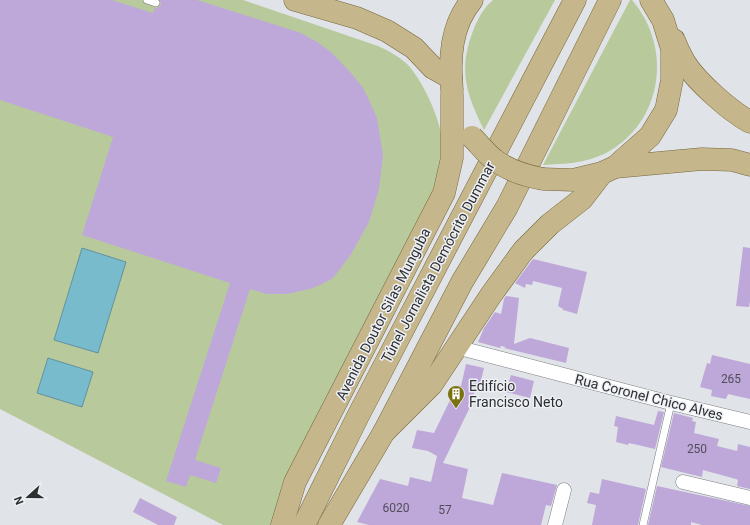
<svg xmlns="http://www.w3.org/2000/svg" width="750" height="525" font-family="Roboto,sans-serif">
  <rect width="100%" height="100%" fill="#e0e3e7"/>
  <!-- green -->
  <g fill="#b8ca9c">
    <path d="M0,0H243L378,46C389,51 398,56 407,64C422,79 441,120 442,141C443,159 436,178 432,195L273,525H223L0,409Z"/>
    <path d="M493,0H555L484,130C466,94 458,70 473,31C477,20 484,7 493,0Z"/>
    <path d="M630,0H632C673,48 663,122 606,153C586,163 565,164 543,165Z"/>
  </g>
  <!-- water -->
  <g fill="#78bbcd" stroke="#62919e">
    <polygon points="82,248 126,262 98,353 54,340"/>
    <polygon points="48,358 93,372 82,407 37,393"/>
  </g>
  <!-- building -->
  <g fill="#bea8d9">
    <polygon points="0,0 112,0 153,13 155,8 159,7 161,5 160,0 197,0 301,33 317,42 331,52 352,74 363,88 369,100 377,118 383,155 379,189 369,222 350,256 333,278 322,284 310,289 287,294 267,294 250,289 195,460 221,468 216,483 190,475 186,487 166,481 230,283 82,235 113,137 0,100"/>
    <polygon points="743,247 750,248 750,301 749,307 736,306"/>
    <polygon points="533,259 587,272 577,314 563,310 563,309 558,306 562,288 533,281 532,285 526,284 525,288 515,283"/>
    <polygon points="506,296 519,298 514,344 530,338 569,348 566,363 504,348 506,347 501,346 500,348 478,342 484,328 495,312 501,314 504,299"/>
    <polygon points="712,355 750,364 750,399 728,394 726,399 711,396 712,390 700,387 707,363 710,364"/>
    <polygon points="466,364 484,368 479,389 476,389 468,406 470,407 443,463 468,469 462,498 493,505 502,473 557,485 551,506 546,505 541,525 369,525 357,522 380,479 408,486 410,477 431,482 437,456 428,451 412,448 417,430 434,433 451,398 454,399 458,385 461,386"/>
    <polygon points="511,375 534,381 530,398 506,392"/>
    <polygon points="658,411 664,412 655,449 629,443 628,445 616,442 618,427 614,426 616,416 654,425"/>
    <polygon points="674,413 693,418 692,421 696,422 694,433 719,439 717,446 737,451 738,444 750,447 750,489 737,486 738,480 736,479 703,470 702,477 661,467"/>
    <polygon points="602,479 646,489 638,525 592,525 596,505 587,503 590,492 599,494"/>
    <polygon points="657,486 750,506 750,525 702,525 691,522 691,525 648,525"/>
    <polygon points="140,498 177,517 174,525 158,525 133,512"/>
  </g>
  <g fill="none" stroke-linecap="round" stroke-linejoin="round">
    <defs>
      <g id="lane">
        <polyline points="147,0 156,3"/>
        <polyline points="643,525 671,403"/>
      </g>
      <g id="street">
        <polyline points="456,347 671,403 750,422"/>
        <polyline points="683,482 750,498"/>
        <polyline points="555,525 564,490"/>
      </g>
      <g id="primary">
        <polyline points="295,0 357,18 387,31 414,48 433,68 451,78"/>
        <path d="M674,40C677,48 681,56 685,63C697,82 730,111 750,122"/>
        <path d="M452,90C449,58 451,25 472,0"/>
        <polyline points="615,167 702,159 732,160 750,165"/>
        <polyline points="543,179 573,180 602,173 615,167 650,136 666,110 672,80 672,49 663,20 651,0"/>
        <polyline points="384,432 462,282 507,207 610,0"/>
        <polyline points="282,525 295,482 444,193 452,158 452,95"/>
        <polyline points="304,525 358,416 575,0"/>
        <polyline points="329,525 384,432 432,384 491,295 523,251 550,224 582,199 602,173"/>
      </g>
    </defs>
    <!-- lane casing -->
    <use href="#lane" stroke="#7c7e82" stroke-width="8"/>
    <!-- street casing -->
    <use href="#street" stroke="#7c7e82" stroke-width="15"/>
    <!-- primary casing -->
    <use href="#primary" stroke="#77673b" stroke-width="23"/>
    <!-- lane -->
    <use href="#lane" stroke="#fff" stroke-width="7"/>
    <!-- street -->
    <use href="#street" stroke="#fff" stroke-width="14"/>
    <!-- primary -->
    <use href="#primary" stroke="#c5b68c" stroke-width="22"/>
    <defs>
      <path id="primary-bridge" d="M472,137C480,145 487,155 496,161C510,171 526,176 543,179"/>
    </defs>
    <!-- primary-bridge casing -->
    <use href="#primary-bridge" stroke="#77673b" stroke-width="23" stroke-linecap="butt"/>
    <!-- primary-bridge -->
    <use href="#primary-bridge" stroke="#c5b68c" stroke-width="22"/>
  </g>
  <!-- icons -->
  <defs>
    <symbol id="building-pin" viewBox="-11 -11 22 30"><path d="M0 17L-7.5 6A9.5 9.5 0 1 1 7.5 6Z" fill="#797112" stroke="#edf0f5"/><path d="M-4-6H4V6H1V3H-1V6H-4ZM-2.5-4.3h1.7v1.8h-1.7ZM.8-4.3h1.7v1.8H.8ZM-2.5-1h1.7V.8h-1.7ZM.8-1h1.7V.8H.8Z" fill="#fff"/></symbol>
  </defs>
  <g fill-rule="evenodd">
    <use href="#building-pin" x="446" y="384" width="20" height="27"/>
  </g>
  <g text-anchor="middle" stroke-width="3" stroke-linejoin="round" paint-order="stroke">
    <!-- number labels -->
    <g font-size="12" fill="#524d5b">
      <text x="731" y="383">265</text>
      <text x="697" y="453">250</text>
      <text x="396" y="512">6020</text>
      <text x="445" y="514">57</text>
    </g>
    <!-- street labels -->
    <g font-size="14" fill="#2e2f31" stroke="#edf0f5">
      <text transform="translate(438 262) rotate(-62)" y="5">Túnel Jornalista Demócrito Dummar</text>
      <text transform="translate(383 314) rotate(-63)" y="5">Avenida Doutor Silas Munguba</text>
      <text transform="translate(649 397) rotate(14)" y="5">Rua Coronel Chico Alves</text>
    </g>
    <!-- poi labels -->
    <g font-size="14" fill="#2e2f31" stroke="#edf0f5" text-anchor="start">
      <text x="469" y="391">Edifício<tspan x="469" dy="16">Francisco Neto</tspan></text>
    </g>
  </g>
  <!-- north arrow -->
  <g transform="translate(28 497) rotate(249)" stroke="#edf0f5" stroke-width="3" paint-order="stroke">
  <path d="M0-3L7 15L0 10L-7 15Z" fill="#2e2f31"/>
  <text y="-6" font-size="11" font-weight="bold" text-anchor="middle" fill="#2e2f31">N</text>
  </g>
</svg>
